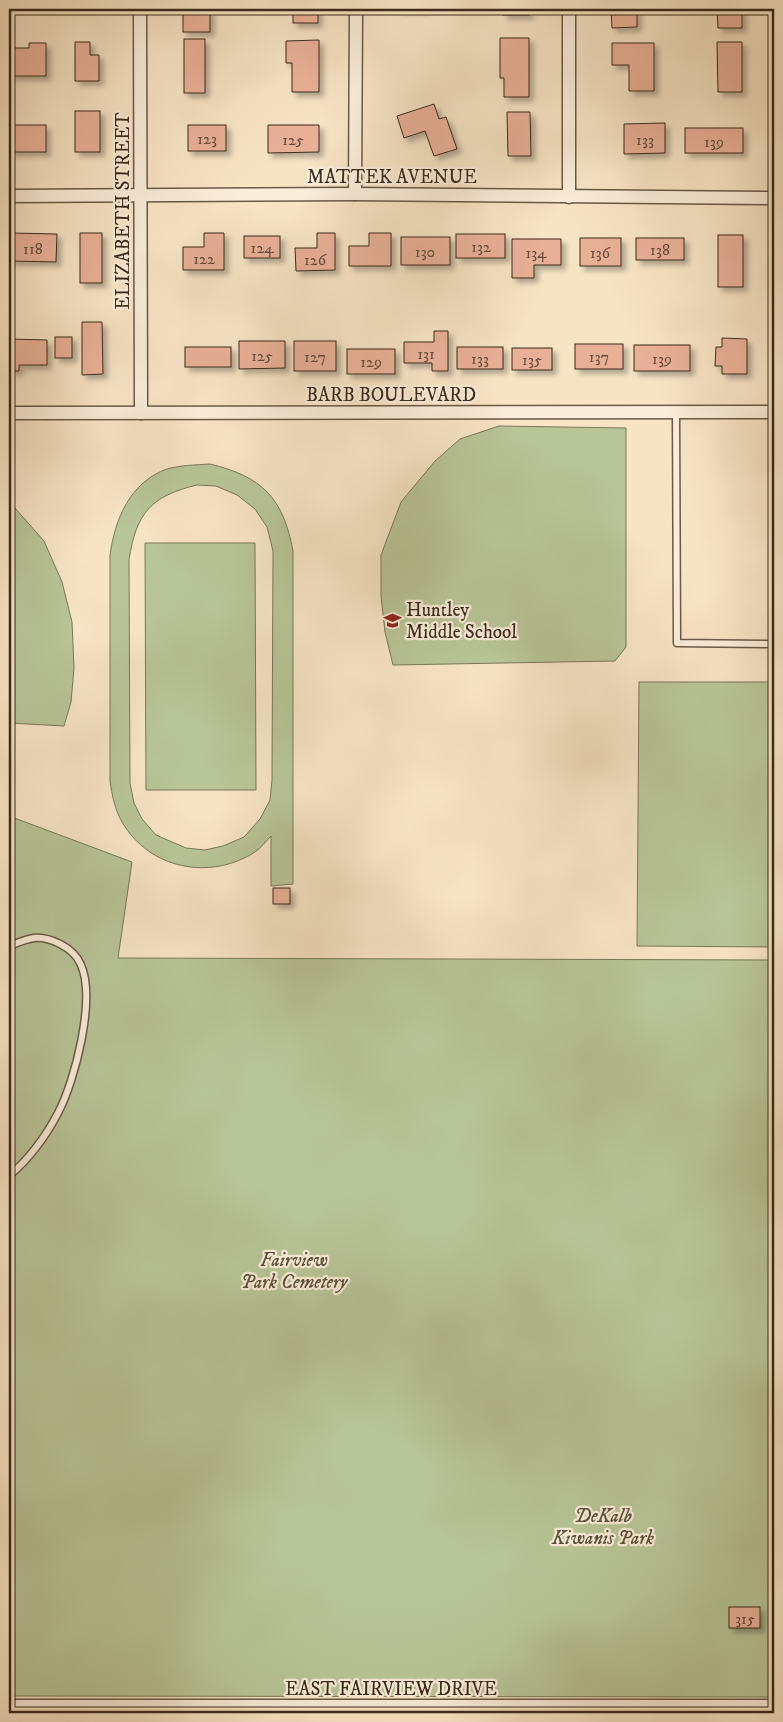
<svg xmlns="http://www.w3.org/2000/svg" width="783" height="1722" font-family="'IM FELL DW Pica',serif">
  <defs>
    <filter id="shadow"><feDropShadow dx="4.5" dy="4.5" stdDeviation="2.5" flood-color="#0004"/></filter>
  </defs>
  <rect width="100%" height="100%" fill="#f7e4c5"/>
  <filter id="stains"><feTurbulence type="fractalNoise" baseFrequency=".004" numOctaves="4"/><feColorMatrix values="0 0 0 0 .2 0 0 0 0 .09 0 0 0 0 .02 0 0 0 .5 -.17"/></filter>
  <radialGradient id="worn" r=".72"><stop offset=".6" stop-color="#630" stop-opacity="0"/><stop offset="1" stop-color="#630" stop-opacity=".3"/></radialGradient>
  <!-- green -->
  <g fill="#b8c598" stroke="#79785a" fill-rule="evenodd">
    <polygon points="499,426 626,428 626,647 615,661 393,665 385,632 381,596 381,555 401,502 435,461 460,439"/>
    <path d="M210,464C263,477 283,498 293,551V884L271,886V836C266,841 261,848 255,852C210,881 149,869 122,822C115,810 112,795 110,781V555C115,519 130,482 167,469C181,465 196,465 210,464ZM197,485L216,486L237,495L255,509L267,527L273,551L272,780L270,800L260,819L244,837L223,846L205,850L186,848L156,835L142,819L134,803L130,783L129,560C136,513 151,496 197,485Z"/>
    <polygon points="9,503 15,508 44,541 62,582 72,622 74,668 71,702 64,726 9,723"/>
    <polygon points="145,543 255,543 256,790 146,790"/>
    <polygon points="639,682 774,682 774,947 637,946"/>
    <polygon points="9,816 132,862 118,958 774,960 774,1697 9,1696"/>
  </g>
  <!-- building -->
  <g fill="#e9b098" stroke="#3a2b1b" filter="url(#shadow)">
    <rect x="183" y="9" width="27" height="23"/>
    <rect x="293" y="9" width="25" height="14"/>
    <rect x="398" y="9" width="27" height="1"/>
    <rect x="503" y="9" width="26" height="6"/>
    <polygon points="611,9 637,9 637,27 612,28"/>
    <polygon points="717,9 742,9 742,28 718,28"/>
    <polygon points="500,38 529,38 529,97 504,97 504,78 500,78"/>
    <rect x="184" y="39" width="21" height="54"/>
    <polygon points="319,40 319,92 292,92 292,63 286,63 286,41"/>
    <polygon points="75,42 90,42 90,55 99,55 99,81 75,81"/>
    <polygon points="717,42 742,42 742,92 718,92"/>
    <polygon points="29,43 46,43 46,76 9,76 9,48 29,48"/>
    <polygon points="612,43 654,43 654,91 629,91 629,65 612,65"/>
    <polygon points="434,104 439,119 446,117 457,149 434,156 425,131 404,138 397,116"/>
    <rect x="75" y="111" width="25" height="41"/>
    <polygon points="507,112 530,112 531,156 508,156"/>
    <polygon points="665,123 665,153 624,154 624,124"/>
    <rect x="9" y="125" width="37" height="27"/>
    <rect x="188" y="125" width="38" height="26"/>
    <polygon points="268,125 319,125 319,152 268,153"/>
    <rect x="685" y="128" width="58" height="25"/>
    <polygon points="10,233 57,234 56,262 10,261"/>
    <rect x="80" y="233" width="22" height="50"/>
    <polygon points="204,233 224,233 224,270 183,270 183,247 204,247"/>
    <polygon points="317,233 335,233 335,270 296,271 295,248 317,248"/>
    <polygon points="369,233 391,233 391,266 349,266 349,246 369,246"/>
    <rect x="456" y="234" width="49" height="24"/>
    <rect x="718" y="235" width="25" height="52"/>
    <rect x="244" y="236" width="36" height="22"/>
    <rect x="401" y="237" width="49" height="28"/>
    <rect x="580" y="238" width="41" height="28"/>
    <rect x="636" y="238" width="48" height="22"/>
    <polygon points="512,239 561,239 561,265 534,265 534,278 512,278"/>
    <polygon points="82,322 102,322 103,374 82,375"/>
    <polygon points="434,331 448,331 448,371 432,371 432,363 404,363 404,342 434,342"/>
    <rect x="55" y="337" width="17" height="21"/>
    <polygon points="722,338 747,339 747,374 722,374 722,366 715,366 716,347 722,347"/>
    <polygon points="9,339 47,340 47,365 19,365 19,371 9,371"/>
    <polygon points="239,341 285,341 285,368 239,369"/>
    <rect x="294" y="341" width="42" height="30"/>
    <rect x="575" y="344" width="48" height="25"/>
    <rect x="634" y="345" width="56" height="26"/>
    <rect x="185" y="347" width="46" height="20"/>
    <rect x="457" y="347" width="46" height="22"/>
    <rect x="512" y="348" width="40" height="22"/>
    <rect x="347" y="349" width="48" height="25"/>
    <rect x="273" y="888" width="17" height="16"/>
    <rect x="729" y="1607" width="31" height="21"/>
  </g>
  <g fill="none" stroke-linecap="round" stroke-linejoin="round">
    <defs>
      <g id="service">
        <polyline points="676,412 677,643 774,644"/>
        <path d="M9,946C17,943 26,939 34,938C44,937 52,940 60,944C70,949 77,955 81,965C96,999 75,1081 58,1113C45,1138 30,1158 9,1176"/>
      </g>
      <g id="minor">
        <polyline points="140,9 141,413"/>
        <polyline points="355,194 356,9"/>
        <polyline points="9,196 355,194 774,198"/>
        <polyline points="569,197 569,9"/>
        <polyline points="9,413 774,412"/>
      </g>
      <polyline id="tertiary" points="9,1708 774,1708"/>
    </defs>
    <!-- service casing -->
    <use href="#service" stroke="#695946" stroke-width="9"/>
    <!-- minor casing -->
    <use href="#minor" stroke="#695946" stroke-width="15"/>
    <!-- tertiary casing -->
    <use href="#tertiary" stroke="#695946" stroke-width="19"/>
    <!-- service -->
    <use href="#service" stroke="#faedd9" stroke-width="6"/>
    <!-- minor -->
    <use href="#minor" stroke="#faedd9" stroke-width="12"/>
    <!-- tertiary -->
    <use href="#tertiary" stroke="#faedd9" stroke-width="16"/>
  </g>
  <!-- icons -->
  <defs>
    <symbol id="school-bare" viewBox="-9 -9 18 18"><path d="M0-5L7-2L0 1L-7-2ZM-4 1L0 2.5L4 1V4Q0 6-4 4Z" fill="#8f2418" stroke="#faedd9" stroke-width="2.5" paint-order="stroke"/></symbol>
  </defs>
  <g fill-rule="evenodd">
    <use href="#school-bare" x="380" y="608" width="25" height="25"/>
  </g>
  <g text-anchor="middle" stroke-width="4.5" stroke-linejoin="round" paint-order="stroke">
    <!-- number labels -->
    <g font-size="16" fill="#664c3a">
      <text x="207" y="144">123</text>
      <text x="293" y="145">125</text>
      <text x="645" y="145">133</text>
      <text x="714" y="147">139</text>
      <text x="481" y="252">132</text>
      <text x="262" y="253">124</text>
      <text x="33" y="254">118</text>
      <text x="660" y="255">138</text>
      <text x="425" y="257">130</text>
      <text x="536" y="258">134</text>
      <text x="600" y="258">136</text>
      <text x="204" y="264">122</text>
      <text x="315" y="265">126</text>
      <text x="426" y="359">131</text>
      <text x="262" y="361">125</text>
      <text x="315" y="362">127</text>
      <text x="599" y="362">137</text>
      <text x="480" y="364">133</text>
      <text x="662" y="364">139</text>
      <text x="532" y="365">135</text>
      <text x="371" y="367">129</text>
      <text x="745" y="1624">315</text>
    </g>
    <!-- street labels -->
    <g font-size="19" fill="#3a2b1b" stroke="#faedd9">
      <text x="392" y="183">MATTEK AVENUE</text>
      <text transform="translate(122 211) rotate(-90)" y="7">ELIZABETH STREET</text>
      <text x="391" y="401">BARB BOULEVARD</text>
      <text x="391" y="1695">EAST FAIRVIEW DRIVE</text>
    </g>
    <!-- poi labels -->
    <g font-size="19" fill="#3a2b1b" stroke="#faedd9" text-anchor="start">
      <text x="406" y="616">Huntley<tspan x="406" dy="22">Middle School</tspan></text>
    </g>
    <!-- park labels -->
    <g font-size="19" font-style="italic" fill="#5a523a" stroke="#faedd9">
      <text x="294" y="1266">Fairview<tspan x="294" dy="22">Park Cemetery</tspan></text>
      <text x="603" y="1522">DeKalb<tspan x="603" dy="22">Kiwanis Park</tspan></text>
    </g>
  </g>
  <!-- margin -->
  <rect width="783" height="1722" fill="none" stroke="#f7e4c5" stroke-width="30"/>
  <rect x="10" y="10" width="763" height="1702" fill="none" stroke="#3a2b1b" stroke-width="2.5"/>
  <rect x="15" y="15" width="753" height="1692" fill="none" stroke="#3a2b1b"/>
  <rect width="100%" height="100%" filter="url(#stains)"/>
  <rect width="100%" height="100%" fill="url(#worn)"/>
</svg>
